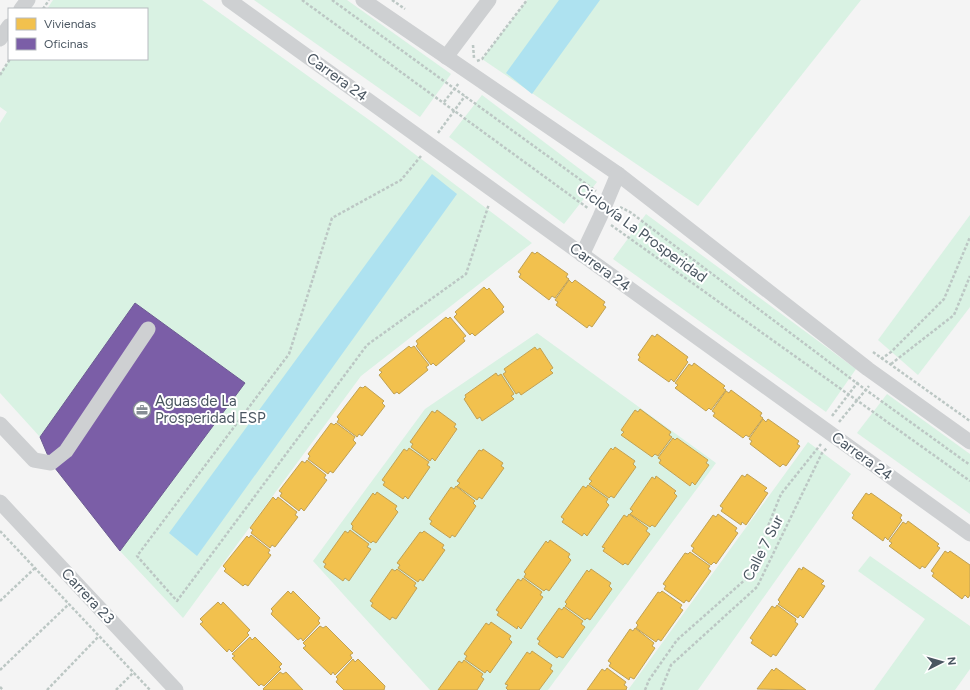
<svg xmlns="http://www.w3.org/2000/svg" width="970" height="690" font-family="Figtree,sans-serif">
  <rect width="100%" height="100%" fill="#f4f4f4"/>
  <!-- green -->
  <g fill="#d9f2e3" fill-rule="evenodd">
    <polygon points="53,0 202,0 379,127 532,243 361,376 183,618 120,551 245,383 135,303 40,437 0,393 0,123 7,112 0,107 0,73 10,59 147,59 147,9 47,9"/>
    <polygon points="254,0 347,0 451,74 420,117"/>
    <polygon points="527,0 861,0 698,206 482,59"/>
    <polygon points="482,95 597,182 564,224 449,137"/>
    <polygon points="646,214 856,369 826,412 613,259"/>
    <polygon points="970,215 970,307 918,375 878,340"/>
    <path d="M537,333L716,463L548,690H539L553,671L528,652L506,684L508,685L506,688L508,690H477L484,680L481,677L483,674L464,660L462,663L459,661L438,690H430L313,561L425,409ZM535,347L537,350L540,348L553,368L550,370L552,374L521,395L519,392L516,394L503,374L506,372L504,369ZM496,373L498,376L501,374L514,394L511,396L513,399L482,421L480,417L477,419L464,399L466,397L465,394ZM437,410L456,424L454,427L457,430L436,461L432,458L430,461L411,447L413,444L410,442L432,411L435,413ZM636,410L672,437L658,456L655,454L652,457L622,435L624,432L621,429ZM678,438L708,460L706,463L709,465L695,484L692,482L689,486L659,463L661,460L658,458L672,439L675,440ZM616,447L635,461L633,464L636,467L614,498L611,496L609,498L590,485L592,481L589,479L611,448L613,450ZM409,448L429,462L408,498L405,496L403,499L383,485L385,482L383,480L404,449L407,451ZM484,449L503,463L501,466L504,468L482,499L479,497L477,500L458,486L460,483L457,481L479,450L482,451ZM652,477L655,479L657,477L676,490L674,493L677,496L655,527L652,525L650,527L631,514L633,511L630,508ZM588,485L609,505L587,535L584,533L581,536L562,522L564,519L561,517L583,486L586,488ZM456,487L475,501L473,503L476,506L455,537L452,535L449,538L430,524L432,521L429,518L451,488L454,489ZM373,493L397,506L395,509L398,512L376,543L373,541L371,543L352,529L353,526L351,524ZM629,514L648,528L646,531L650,534L622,565L603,552L605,548L602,546L624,515L627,517ZM350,530L369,544L367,547L370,549L349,580L345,578L343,581L324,567L326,564L323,562L345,531L348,533ZM424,531L444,545L442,548L445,550L423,581L420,579L418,582L398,563L420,532L422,533ZM551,540L570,554L568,557L571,560L549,591L546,589L544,591L525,577L526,574L524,572L546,541L548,543ZM397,569L416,582L414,586L417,588L396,619L392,617L390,620L371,606L373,603L370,600L392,570L395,571ZM591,569L611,583L609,586L612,589L590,620L587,618L585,620L565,607L567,604L565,601L587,570L589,572ZM523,578L542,592L540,595L543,598L522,628L518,626L516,629L497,615L499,612L496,610L518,579L521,581ZM564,607L583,621L581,624L584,627L557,658L538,644L540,641L537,639L559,608L562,610ZM491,622L511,636L509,639L512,642L490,673L487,670L485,673L465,659L467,656L465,654L486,623L489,625Z"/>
    <polygon points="887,394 970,454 970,514 857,433"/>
    <polygon points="808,442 851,474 698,690 628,690"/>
    <polygon points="870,556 970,626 970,669 955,690 874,690 925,619 858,571"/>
  </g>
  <!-- water -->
  <g fill="#aee2f0">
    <polygon points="559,0 600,0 532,94 506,73"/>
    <polygon points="432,174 457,194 197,556 169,533"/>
  </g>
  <!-- homes -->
  <g fill="#f2c14e" stroke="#c0a154">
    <polygon points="532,252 535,254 537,252 568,274 566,277 569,279 555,298 552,296 549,300 519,277 521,274 518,272"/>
    <polygon points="569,280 572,283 575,280 605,302 603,305 606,307 592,327 589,325 587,328 556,305 558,302 555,300"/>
    <polygon points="484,287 487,290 489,288 504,307 502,309 504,312 475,336 472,333 470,335 454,317 457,314 455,312"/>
    <polygon points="446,317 448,319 450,317 466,336 463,338 465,341 436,366 433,363 431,365 416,346 418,344 416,341"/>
    <polygon points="657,334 688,357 686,360 688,362 674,382 671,379 669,382 638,360 640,357 638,355 652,335 655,337"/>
    <polygon points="409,346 411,348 414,346 429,365 426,367 428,370 399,394 397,392 394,394 379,375 382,372 379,370"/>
    <polygon points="535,347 537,350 540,348 553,368 550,370 553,373 521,395 519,392 516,394 503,374 506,372 504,369"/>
    <polygon points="694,363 725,386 723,388 726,390 711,410 709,408 706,411 675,388 678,385 675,383 689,364 692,366"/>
    <polygon points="496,373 498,376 501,374 514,394 511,396 514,399 482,421 480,417 477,419 464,399 466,397 465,395"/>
    <polygon points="365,386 384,401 382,403 385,406 362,436 359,434 357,437 337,422 339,419 337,417 360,387 363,388"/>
    <polygon points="731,390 762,413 760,416 763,418 749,437 746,435 743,438 713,416 715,413 712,411 726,391 729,393"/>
    <polygon points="640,409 671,432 669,435 672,437 658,456 655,454 652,457 621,435 624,432 621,430 635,410 638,412"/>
    <polygon points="437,410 456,424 454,427 457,429 435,461 432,458 430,461 411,447 413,444 410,442 432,411 435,413"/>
    <polygon points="763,419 766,422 768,419 799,441 797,444 800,446 786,466 783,464 780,467 750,444 752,441 749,439"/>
    <polygon points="331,423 334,425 336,423 355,437 353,440 356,443 333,473 330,471 328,474 308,459 310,456 308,454"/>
    <polygon points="673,438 675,440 677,438 708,460 706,463 709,465 695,485 692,482 690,486 659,463 661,460 658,458"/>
    <polygon points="615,447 635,461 633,464 636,467 614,498 611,496 609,498 589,484 592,481 589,479 611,448 613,450"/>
    <polygon points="409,448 429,462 427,465 430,467 408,499 405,496 403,499 383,485 385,482 382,480 404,449 407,451"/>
    <polygon points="483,449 503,463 501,466 504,468 482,499 479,497 477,500 457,486 460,483 457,481 479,450 482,451"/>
    <polygon points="307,460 326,475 324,478 327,480 304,511 301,508 299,511 280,496 282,493 279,491 302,461 305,463"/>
    <polygon points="747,474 767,488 764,491 768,493 746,525 742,522 741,525 721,511 723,508 720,506 742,475 745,477"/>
    <polygon points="656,476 676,491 674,493 677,496 655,527 652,525 650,527 630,514 633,511 630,509 652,477 655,479"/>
    <polygon points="588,485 608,499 606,502 609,505 587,536 584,533 582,536 562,522 564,519 561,517 583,486 586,488"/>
    <polygon points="456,486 475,501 473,503 476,506 455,537 452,535 450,538 430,524 432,521 429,519 451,487 454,489"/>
    <polygon points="377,492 397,506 395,509 398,512 376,543 373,541 371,543 352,529 353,526 351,524 373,493 375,495"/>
    <polygon points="866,493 869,495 871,493 902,515 900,518 902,520 888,540 885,537 883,541 852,518 854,515 852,513"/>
    <polygon points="273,497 276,500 278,497 297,512 295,515 298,517 275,547 272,545 270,548 251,533 253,530 250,528"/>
    <polygon points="629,514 648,528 646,531 650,534 628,565 625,563 623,565 603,551 605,548 602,547 624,515 627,517"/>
    <polygon points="718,514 737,528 735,531 738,533 716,564 714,562 711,565 692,551 694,548 691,546 713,515 716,517"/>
    <polygon points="908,521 939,544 937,546 940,548 925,568 922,566 920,569 889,546 892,543 889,541 903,522 906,524"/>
    <polygon points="350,530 369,544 367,547 371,549 349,581 345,578 343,581 324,567 326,564 323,562 345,531 348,533"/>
    <polygon points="424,531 444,545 442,548 445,550 423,581 420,579 418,582 398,568 400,565 397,563 420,532 422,533"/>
    <polygon points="251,535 270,550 268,553 271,555 248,586 245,584 243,586 224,571 226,569 223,566 247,536 249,538"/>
    <polygon points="550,540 570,554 568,557 571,560 549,591 546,589 544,591 524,577 526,574 524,572 546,541 548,543"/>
    <polygon points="945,551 948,553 950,551 970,565 970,595 968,598 965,595 962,599 932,576 934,573 931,571"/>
    <polygon points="690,552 710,566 708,569 711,571 689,602 686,600 684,603 664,589 666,586 663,584 685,553 688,554"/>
    <polygon points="803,567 824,581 821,584 825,586 803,618 800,615 798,618 778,604 780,602 778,600 799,568 802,570"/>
    <polygon points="392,569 395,571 397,569 416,583 414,586 417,588 396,619 392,617 390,620 371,606 373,603 370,601"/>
    <polygon points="591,569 611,583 609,586 612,589 590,620 587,618 585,620 565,606 567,604 565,602 587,570 589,572"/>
    <polygon points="523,578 542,592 540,595 543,597 521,629 518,626 517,629 497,615 499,612 496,610 518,579 521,581"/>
    <polygon points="288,591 291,594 293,591 320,618 318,621 320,623 303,641 301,638 298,640 271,614 273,611 271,609"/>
    <polygon points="662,591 682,605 680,608 683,610 661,641 658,639 656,642 636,628 638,625 636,623 658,592 660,593"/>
    <polygon points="218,602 221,605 223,602 250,630 247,633 249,635 232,652 229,649 227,652 200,624 203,622 200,619"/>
    <polygon points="777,605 796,619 795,622 798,624 776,656 773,654 771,657 751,643 753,640 750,638 772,606 775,608"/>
    <polygon points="564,607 583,621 581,624 585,627 563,658 559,656 557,658 538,644 540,641 537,639 559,608 562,610"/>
    <polygon points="491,622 511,636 509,639 512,642 490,673 487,670 485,673 465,659 467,656 464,654 486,623 489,625"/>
    <polygon points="320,626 323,628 326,626 353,653 350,655 352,658 335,675 333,672 331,675 303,648 306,646 303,643"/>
    <polygon points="635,628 654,643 652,646 655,648 634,679 630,677 629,680 609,666 611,663 608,661 630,629 633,631"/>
    <polygon points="250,637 252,640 255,637 282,664 279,667 281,669 264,686 261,684 259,686 232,658 235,656 232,654"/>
    <polygon points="532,651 552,665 550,669 553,671 539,690 508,690 506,688 508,685 505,684 527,652 530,654"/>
    <polygon points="353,659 355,662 358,659 385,686 384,690 344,690 336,682 338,679 336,677"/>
    <polygon points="464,660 483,674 481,677 484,679 477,690 438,690 459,661 462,663"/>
    <polygon points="607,668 626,682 624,685 627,687 626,690 587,690 602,669 605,671"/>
    <polygon points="776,668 806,690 757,689 772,669 774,671"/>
    <polygon points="280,672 283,674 286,672 303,690 264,690 263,689"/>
  </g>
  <!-- offices -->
  <polygon fill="#7b5ea7" stroke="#6c5c92" points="135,303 245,383 120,551 51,463 40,437"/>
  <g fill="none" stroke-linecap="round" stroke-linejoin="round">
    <!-- path -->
    <g stroke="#bcc7c4" stroke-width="2.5" stroke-dasharray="3 2" stroke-linecap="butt">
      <polyline points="302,0 589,209"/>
      <polyline points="332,0 596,191"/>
      <polyline points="392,0 405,9"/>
      <polyline points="43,9 49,0"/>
      <polyline points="473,45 474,58"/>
      <polyline points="477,61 482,59 527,0"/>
      <polyline points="0,75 10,59"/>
      <polyline points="444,102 459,83"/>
      <polyline points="438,133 465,96"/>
      <polyline points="421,156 401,180 332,218 289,354 137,556 177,601 367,345 466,274 489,204"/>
      <polyline points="620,207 630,212 866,390 970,465"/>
      <polyline points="611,225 970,481"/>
      <polyline points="873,352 970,421"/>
      <polyline points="881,359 891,352 944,299 970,237"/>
      <polyline points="891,364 954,315 970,276"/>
      <polyline points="832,416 858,382"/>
      <polyline points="839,422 869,386"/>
      <polyline points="0,531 150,690"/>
      <polyline points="0,601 35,568"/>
      <polyline points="0,670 69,604"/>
      <polyline points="0,687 3,690"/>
      <polyline points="47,690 99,636"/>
      <polyline points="116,690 134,672"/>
      <polyline points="645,690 649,680 677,640 747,578 781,494 821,444"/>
      <polyline points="661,690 671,665 757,587 822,453 827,448"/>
    </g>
    <!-- minor -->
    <g stroke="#ced0d2" stroke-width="15">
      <polyline points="229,0 970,534"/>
      <polyline points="363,0 618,174 868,369 970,442"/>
      <polyline points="21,9 28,0"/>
      <polyline points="0,39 9,26"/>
      <polyline points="446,57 489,0"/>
      <polyline points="582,255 600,217 618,174"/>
      <polyline points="0,424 34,460 51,463 66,451 148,329"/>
      <polyline points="0,502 176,690"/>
    </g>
  </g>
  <!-- icons -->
  <defs>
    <symbol id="office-ring" viewBox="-11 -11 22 22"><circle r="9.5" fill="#fff" stroke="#868d94" stroke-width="1.5"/><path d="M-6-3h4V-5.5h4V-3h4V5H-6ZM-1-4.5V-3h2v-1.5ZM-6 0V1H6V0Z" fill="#868d94"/></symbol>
  </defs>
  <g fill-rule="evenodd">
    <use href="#office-ring" x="132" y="400" width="20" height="20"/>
  </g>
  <g text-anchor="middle" stroke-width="4" stroke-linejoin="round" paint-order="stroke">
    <!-- street labels -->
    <g font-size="15" fill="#4a5661" stroke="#fff">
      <text transform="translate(337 77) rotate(36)" y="5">Carrera 24</text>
      <text transform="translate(642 233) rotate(36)" y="5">Ciclovía La Prosperidad</text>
      <text transform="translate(600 267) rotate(36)" y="5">Carrera 24</text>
      <text transform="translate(862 456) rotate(36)" y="5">Carrera 24</text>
      <text transform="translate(763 548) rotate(-63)" y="5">Calle 7 Sur</text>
      <text transform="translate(88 596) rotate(47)" y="5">Carrera 23</text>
    </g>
    <!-- poi labels -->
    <g font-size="15" fill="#4a5661" stroke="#fff" text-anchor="start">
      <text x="155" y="406">Aguas de La<tspan x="155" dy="17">Prosperidad ESP</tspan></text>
    </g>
  </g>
  <!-- legend -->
  <rect x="8" y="8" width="140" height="52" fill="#ffffff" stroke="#b7bbc0"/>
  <rect x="16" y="18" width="20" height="12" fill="#f2c14e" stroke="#b7bbc0"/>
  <text x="44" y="28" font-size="12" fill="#4a5661">Viviendas</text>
  <rect x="16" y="38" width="20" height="12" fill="#7b5ea7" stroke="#b7bbc0"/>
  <text x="44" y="48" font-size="12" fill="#4a5661">Oficinas</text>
  <!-- north arrow -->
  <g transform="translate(942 662) rotate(84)" stroke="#ffffff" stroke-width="3" paint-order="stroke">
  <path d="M0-3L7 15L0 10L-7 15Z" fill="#4a5661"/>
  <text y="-6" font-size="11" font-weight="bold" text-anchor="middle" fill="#4a5661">N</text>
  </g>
</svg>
